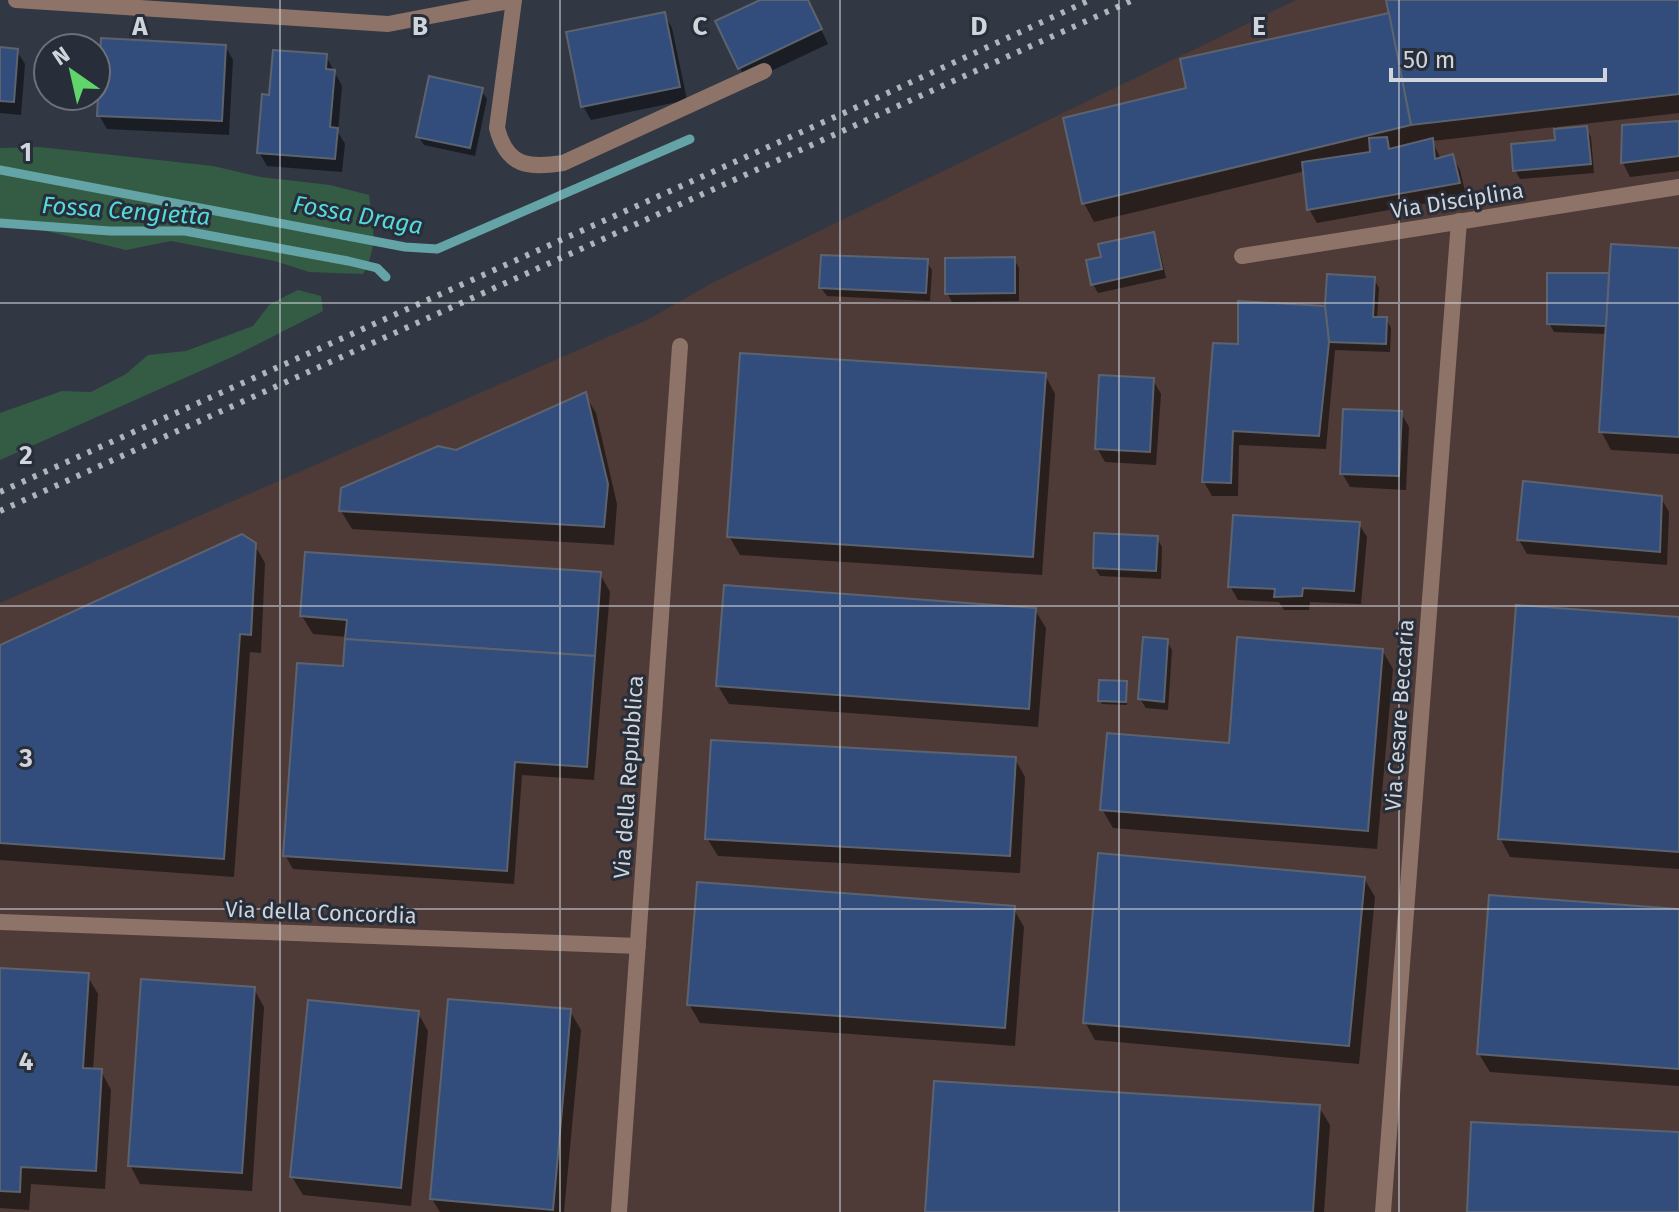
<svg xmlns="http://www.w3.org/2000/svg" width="1679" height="1212" font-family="'Fira Sans',sans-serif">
  <rect width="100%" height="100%" fill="#313843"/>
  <!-- industrial -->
  <polygon fill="#4e3a37" points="1296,0 1679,0 1679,1212 0,1212 0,603 649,319 714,282"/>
  <!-- green -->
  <g fill="#345c45">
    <path d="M39,147L213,166L260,177L330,185L369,195C373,227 379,244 363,274L309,272L275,261L171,241L126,250L0,220V148Z"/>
    <polygon points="298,290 321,296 323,311 234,356 0,460 0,413 62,391 91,392 126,374 148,355 186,351 253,326 270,304"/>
  </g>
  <!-- shadow -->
  <g fill="#0007">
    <polygon points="764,0 807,0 828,44 748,82 740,68"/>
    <polygon points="1388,0 1679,0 1679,113 1557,127 1557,131 1586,128 1591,137 1594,173 1520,179 1515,170 1557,142 1555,127 1432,141 1441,159 1452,156 1460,170 1466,196 1317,223 1309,209 1305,171 1094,222 1084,203 1188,89 1391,15"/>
    <polygon points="664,14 672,28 687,100 591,120 583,106"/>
    <polygon points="225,46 233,60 229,135 107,129 99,115"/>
    <polygon points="0,49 17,51 25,64 21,115 0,113"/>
    <polygon points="326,56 342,86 338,132 345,144 342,172 267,166 259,152 271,97"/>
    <polygon points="481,90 487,99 475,156 424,145 418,136"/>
    <polygon points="1679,124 1679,171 1630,177 1623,163 1624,127"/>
    <polygon points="1153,235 1158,244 1166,278 1098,293 1093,284"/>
    <polygon points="1679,250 1679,454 1611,450 1601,431 1607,334 1554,332 1549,323 1549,275 1611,275"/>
    <polygon points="1014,259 1019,268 1019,301 952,302 947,293"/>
    <polygon points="926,261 932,270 930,301 827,296 821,288"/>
    <polygon points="1374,279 1379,288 1377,319 1386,319 1391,328 1390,352 1335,350 1326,449 1239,445 1238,496 1212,496 1204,482 1240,346 1327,308"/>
    <polygon points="1045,375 1055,394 1042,575 740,555 729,536"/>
    <polygon points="1153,380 1161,394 1156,465 1105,462 1097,448"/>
    <polygon points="585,395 596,413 617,504 614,545 352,529 341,511 456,452"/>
    <polygon points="1401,413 1409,427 1406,490 1350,487 1342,473"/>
    <polygon points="1661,498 1669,512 1667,565 1527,554 1519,540"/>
    <polygon points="1359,524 1367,537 1361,604 1310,602 1309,610 1284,610 1279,602 1238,600 1230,586"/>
    <polygon points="1157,538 1162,547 1161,579 1100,576 1095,568"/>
    <polygon points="254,544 265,563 261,653 250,652 234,877 0,860 0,647"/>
    <polygon points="600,574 610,592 594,780 522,775 514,884 293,869 285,855 345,668 347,637 313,634 302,616"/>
    <polygon points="1035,610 1046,628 1038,727 729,704 718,686"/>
    <polygon points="1679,619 1679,869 1510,857 1500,838"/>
    <polygon points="1167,641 1172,650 1168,710 1146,708 1140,699"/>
    <polygon points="1382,650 1393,669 1377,849 1113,828 1102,809 1231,745"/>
    <polygon points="1126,683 1127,705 1102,704 1100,700"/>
    <polygon points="1015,759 1025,777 1020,873 718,856 707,838"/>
    <polygon points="1364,878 1375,897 1359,1064 1095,1040 1085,1022"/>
    <polygon points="1013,908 1024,927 1015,1046 700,1023 689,1004"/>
    <polygon points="1679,911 1679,1086 1490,1072 1479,1054"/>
    <polygon points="0,970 87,975 98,994 93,1071 101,1071 111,1090 105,1189 31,1184 29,1210 0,1208"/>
    <polygon points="254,989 264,1007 252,1191 140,1184 130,1165"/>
    <polygon points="570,1011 581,1030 564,1212 440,1212 432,1199"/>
    <polygon points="418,1013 428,1031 411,1206 303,1195 292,1177"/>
    <polygon points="1319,1107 1330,1125 1324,1212 927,1212"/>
  </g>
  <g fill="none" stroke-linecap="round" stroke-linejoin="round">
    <!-- stream -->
    <g stroke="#64a4a6" stroke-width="9">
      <polyline points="0,170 405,247 437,249 690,139"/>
      <polyline points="0,223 110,231 185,231 348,261 377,268 386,277"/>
    </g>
  </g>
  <!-- building -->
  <g fill="#324d7b" stroke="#5c636f" stroke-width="2">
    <polygon points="760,0 808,0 822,29 738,69 715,21"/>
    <polygon points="1386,0 1679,0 1679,94 1411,125"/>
    <polygon points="665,12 680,87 581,107 566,32"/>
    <polygon points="1389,13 1411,125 1082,204 1063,118 1186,88 1180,59"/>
    <polygon points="101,38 226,45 222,121 97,116"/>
    <polygon points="0,47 18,49 14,102 0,101"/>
    <polygon points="273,50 327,54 326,69 335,70 330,127 338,128 335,159 257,153 262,94 269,95"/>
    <polygon points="429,76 483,88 470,148 416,137"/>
    <polygon points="1679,121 1679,156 1621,163 1622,125"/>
    <polygon points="1587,126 1591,164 1513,171 1511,144 1555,140 1554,129"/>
    <polygon points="1387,137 1389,149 1433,138 1435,159 1453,154 1460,183 1307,210 1302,162 1370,152 1369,138"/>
    <polygon points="1154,232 1162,269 1091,285 1086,260 1101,257 1098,244"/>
    <polygon points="1611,244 1679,248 1679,437 1599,432"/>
    <polygon points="821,255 928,259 926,293 819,288"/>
    <polygon points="1015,257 1015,293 945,294 945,258"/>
    <polygon points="1547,273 1609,273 1606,326 1547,324"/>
    <polygon points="1327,274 1375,277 1373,317 1387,317 1386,344 1329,342 1325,306"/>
    <polygon points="1238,301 1325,306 1329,342 1319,436 1233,431 1231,483 1202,482 1213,343 1238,344"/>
    <polygon points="740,353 1046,373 1033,557 727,537"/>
    <polygon points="1099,375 1154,378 1150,452 1095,449"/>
    <polygon points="586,392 608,484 604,527 339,511 341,488 438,446 456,450"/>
    <polygon points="1343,409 1402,411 1399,476 1340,474"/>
    <polygon points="1523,481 1662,496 1660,552 1517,540"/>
    <polygon points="1233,515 1360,522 1354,591 1303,588 1302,596 1274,597 1275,589 1228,587"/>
    <polygon points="1094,533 1158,536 1156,571 1093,568"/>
    <polygon points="242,534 256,543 251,635 240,634 224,859 0,843 0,645"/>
    <polygon points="305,552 601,572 595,656 345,639 347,620 300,616"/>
    <polygon points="724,585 1036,608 1029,709 716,686"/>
    <polygon points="1516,605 1679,617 1679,852 1498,839"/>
    <polygon points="1143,637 1168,639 1164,702 1138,699"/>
    <polygon points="1237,637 1383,649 1368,831 1100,810 1107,733 1229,743"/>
    <polygon points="345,639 595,656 587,767 515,762 507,871 283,856 297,663 343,666"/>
    <polygon points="1099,680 1127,681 1126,702 1098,701"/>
    <polygon points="711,740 1016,757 1010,856 705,839"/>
    <polygon points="1098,853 1365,877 1349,1046 1083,1023"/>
    <polygon points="697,882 1015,906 1005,1028 687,1005"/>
    <polygon points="1489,895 1679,909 1679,1069 1477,1054"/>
    <polygon points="0,968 89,973 83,1068 102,1069 96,1171 21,1167 20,1192 0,1191"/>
    <polygon points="141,979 255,987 242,1173 128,1166"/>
    <polygon points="448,999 571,1009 553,1210 430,1199"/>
    <polygon points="308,1000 419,1011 401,1188 290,1177"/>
    <polygon points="934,1081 1320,1105 1313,1212 925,1212"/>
    <polygon points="1471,1122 1679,1132 1679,1212 1467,1212"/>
  </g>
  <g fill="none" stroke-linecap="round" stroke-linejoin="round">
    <!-- minor -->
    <g stroke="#8e7368" stroke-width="16">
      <polyline points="16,0 388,24 514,0"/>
      <path d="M514,0L497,128C507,167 528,168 563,163L764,71"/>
      <polyline points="1242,256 1679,187"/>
      <polyline points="0,922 638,946"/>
      <polyline points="619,1212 680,346"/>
      <polyline points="1383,1212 1459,221"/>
    </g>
    <!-- rail -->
    <g stroke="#b0b5bc" stroke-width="6" stroke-dasharray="4 8" stroke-linecap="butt">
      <polyline points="0,492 846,112 1090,0"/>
      <polyline points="0,511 1133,0"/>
    </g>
  </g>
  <!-- grid -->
  <path fill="none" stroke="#d0d4db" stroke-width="2" stroke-opacity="0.55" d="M280,0V1212M560,0V1212M840,0V1212M1119,0V1212M1399,0V1212M0,303H1679M0,606H1679M0,909H1679"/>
  <g text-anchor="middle" stroke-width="6" stroke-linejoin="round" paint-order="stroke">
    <!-- street labels -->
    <g font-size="22" fill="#d0d4db" stroke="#272e39">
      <text transform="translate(1457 200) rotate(-9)" y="8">Via Disciplina</text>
      <text transform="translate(1399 715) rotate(-86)" y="8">Via Cesare Beccaria</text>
      <text transform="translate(628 777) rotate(-86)" y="8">Via della Repubblica</text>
      <text transform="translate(321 912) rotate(2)" y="8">Via della Concordia</text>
    </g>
    <!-- water labels -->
    <g font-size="24" font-style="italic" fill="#55d9da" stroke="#272e39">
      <text transform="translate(126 211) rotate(4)" y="8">Fossa Cengietta</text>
      <text transform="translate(358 215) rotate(10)" y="8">Fossa Draga</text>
    </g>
  </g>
  <g font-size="26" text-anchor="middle" font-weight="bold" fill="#d0d4db" stroke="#272e39" stroke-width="6" stroke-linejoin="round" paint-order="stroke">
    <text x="140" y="35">A</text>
    <text x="420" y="35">B</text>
    <text x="700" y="35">C</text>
    <text x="979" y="35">D</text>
    <text x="1259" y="35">E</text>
    <text x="26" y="161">1</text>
    <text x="26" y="464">2</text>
    <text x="26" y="767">3</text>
    <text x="26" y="1070">4</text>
  </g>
  <!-- north arrow -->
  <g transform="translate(72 72) rotate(326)"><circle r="38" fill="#272e39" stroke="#6b707a" stroke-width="2"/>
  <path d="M0-6L14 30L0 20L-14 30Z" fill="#5fd56b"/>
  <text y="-12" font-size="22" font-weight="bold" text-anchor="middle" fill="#d0d4db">N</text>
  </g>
  <!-- scale -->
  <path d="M1391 68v12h214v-12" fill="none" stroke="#d0d4db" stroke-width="4"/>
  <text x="1403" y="68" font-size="24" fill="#d0d4db" stroke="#272e39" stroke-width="6" paint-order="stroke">50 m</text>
</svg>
